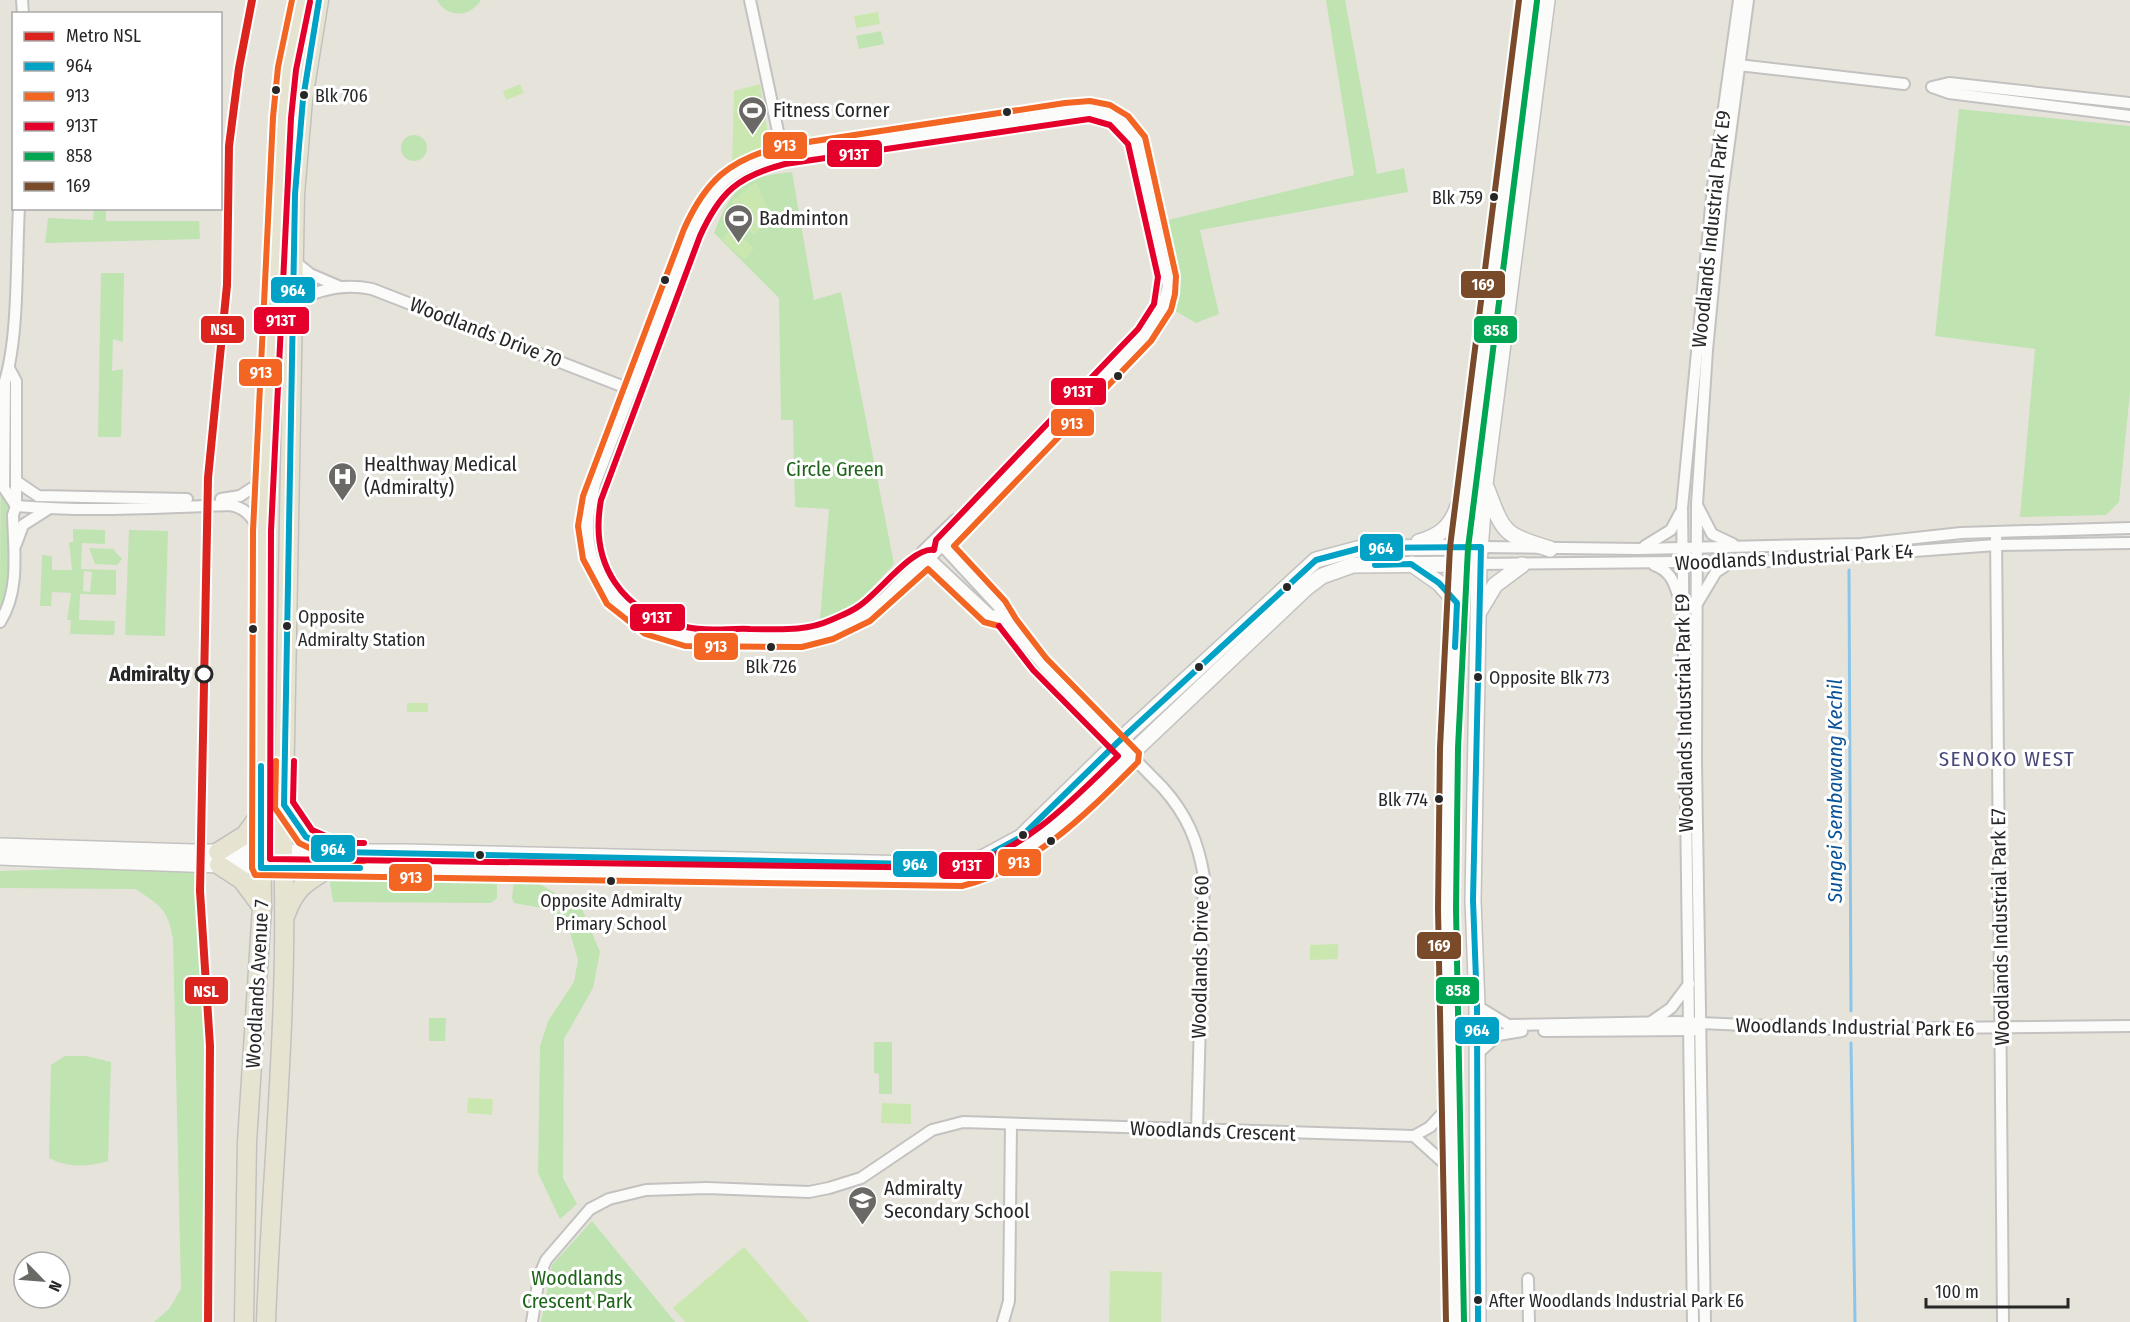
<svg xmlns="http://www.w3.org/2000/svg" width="2130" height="1322" font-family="'Fira Sans Condensed',sans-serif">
  <rect width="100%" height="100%" fill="#e6e3db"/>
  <!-- green -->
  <g fill="#c0e3b2" fill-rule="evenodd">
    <path d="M437,0H481C471,17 447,19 437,0Z"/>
    <polygon points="1326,0 1345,0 1377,174 1404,168 1408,192 1200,230 1219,314 1196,323 1172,309 1178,293 1168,220 1354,175"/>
    <polygon points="881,31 884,44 859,49 856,36"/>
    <polygon points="1959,109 2130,126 2130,392 2119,502 2106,515 2020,517 2035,349 1935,336"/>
    <circle cx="414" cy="148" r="13"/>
    <path d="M792,172L814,300L841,292L894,564L853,608L820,620L829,509L795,507L793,420H781L779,298L714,233C733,187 741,177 792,172Z"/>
    <polygon points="94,209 106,209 106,221 199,221 200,239 45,243 48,218 93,220"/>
    <polygon points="101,273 124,273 123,342 113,339 112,371 123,369 121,437 98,437"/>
    <polygon points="1,385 13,385 7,598 0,611"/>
    <path d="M73,529L105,530V544L82,543L81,569L116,570V595L80,594L79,620L115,621L114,635L70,634L71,620H67L71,593L52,592L51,606H40L42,555L52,556V570H72L69,542H73ZM84,571L92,572L90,592L83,591Z"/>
    <polygon points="129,530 168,531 165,636 125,635"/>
    <polygon points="89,548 113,549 122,559 117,565 95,564"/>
    <path d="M107,868L196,870L205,1043L203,1322H154L169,1309L181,1289L173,939C168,909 160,905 135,889L0,888V871Z"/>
    <polygon points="492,874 497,878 497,898 491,903 333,902 329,876"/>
    <polygon points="538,875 538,883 582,909 600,952 593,988 564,1039 563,1178 577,1204 560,1219 538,1173 540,1046 548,1021 574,982 578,960 569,929 548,909 514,903 512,898 514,880"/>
    <polygon points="429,1018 446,1018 445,1041 429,1041"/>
    <polygon points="874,1042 892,1042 892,1094 879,1094 879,1074 874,1073"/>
    <path d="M65,1056H86L111,1062L108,1161C87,1167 69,1168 49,1158L51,1065Z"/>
    <polygon points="592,1221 675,1322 541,1322 552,1265"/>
  </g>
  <!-- pitch -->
  <g fill="#cbe7b0">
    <polygon points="878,12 880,24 856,28 854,16"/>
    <polygon points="520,84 524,93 506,100 503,91"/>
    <polygon points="760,84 772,159 732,166 734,91"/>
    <polygon points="756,182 772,219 753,235 732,201"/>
    <polygon points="731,228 754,248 745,260 722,240"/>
    <rect x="407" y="703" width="21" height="9"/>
    <polygon points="1338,944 1338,959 1310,960 1310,945"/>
    <polygon points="468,1098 493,1099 492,1115 467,1113"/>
    <polygon points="882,1103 911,1104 911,1124 881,1123"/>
    <polygon points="744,1247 809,1322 685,1322 673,1308"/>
    <polygon points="1110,1271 1162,1272 1161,1322 1109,1322"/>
  </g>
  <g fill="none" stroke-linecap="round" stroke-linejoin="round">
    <!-- stream -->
    <g stroke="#8cc5ea" stroke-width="3">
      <polyline points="1849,570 1851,1011"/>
      <polyline points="1851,1043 1855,1322"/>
    </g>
    <defs>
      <g id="street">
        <polyline points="22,0 23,14"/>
        <polyline points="750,0 783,155"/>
        <polyline points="1738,65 1904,84"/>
        <polyline points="2130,103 1949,83 1932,87 1949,93 2130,116"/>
        <path d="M1085,110C1110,111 1122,120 1136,140L1168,286L1162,310L1145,335L930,558C911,568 899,585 882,600C868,613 850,623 832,630C804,640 775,639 746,639C727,639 706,641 687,637C633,627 589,585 588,529C587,514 592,498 595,484L692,233C712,185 731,167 783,155Z"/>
        <path d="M19,208C16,258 19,335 5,381L4,488L16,506C87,512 158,508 229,505C246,507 252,518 261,531"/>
        <polyline points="294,261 310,274 338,286"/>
        <path d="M294,303C318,289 344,283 372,289L632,390"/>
        <polyline points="16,481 38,496 187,499"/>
        <polyline points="221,499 240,496 263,481"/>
        <polyline points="1698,507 1712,534 1733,544"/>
        <polyline points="1996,533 2003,1322"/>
        <path d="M936,539L998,606L1004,618L1047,670L1163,788C1187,815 1198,841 1204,877L1197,1130"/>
        <polyline points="16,544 23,525 48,509"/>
        <polyline points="1645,546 1671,530 1680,513"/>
        <polyline points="1481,547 1639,549 1861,544 1961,533 2130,528"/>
        <polyline points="926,555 990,615 1004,618"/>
        <polyline points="918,564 923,551 955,520"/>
        <polyline points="1479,564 1778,561 1996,545 2130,543"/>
        <path d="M1654,565C1669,570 1674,581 1678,595"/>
        <polyline points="1698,602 1716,572 1731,562"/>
        <path d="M0,622C20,591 14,551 13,515L16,506V381L9,368"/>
        <polyline points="1477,1006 1508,1025 1677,1022 1837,1029 2130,1026"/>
        <polyline points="1651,1022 1671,1008 1689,984"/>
        <polyline points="1544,1031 1696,1030"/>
        <polyline points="1477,1054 1498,1035 1522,1031"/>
        <polyline points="1414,1136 1454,1172"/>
        <polyline points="1528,1279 1529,1322"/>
        <polyline points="532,1322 539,1277 546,1260 590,1209 609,1199 646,1190 707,1188 809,1192 829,1188 861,1178 932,1130 963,1122 1414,1136 1430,1127 1452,1103"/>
        <polyline points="1003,1322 1009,1301 1011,1125"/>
        <polyline points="1693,1322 1682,508 1713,186 1739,0"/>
        <polyline points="1705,1322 1696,763 1697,504 1707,350 1722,195 1748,0"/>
      </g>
      <g id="secondary">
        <path d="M1487,489C1504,535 1504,534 1550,549"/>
        <path d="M1419,542C1440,536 1451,527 1458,506"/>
        <polyline points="1412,564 1439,583 1457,603"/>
        <polyline points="1480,610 1495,585 1522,565"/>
        <polyline points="0,846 192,852 405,852 914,864 966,862 984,857 1021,837 1118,742 1316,560 1361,548 1481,547"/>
        <path d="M0,857C306,870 613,875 919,878L961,877L985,872L1042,838L1306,588L1322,576L1353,565L1479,564"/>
        <polyline points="1455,1322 1454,1172 1447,909 1449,748 1459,547 1528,0"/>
        <polyline points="1478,1322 1477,1006 1473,900 1479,564 1485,484 1547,0"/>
      </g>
      <g id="primary">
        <polyline points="284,805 306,837 340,852"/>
        <polyline points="218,852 245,835 262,812"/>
        <polyline points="219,865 242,880 262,907"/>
        <path d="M286,914C296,886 307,882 331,867"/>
        <polyline points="244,1322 247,1142 262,907 260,718 263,481 282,117 287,69 301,0"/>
        <path d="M266,1322C272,1165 289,1008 283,851L295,194L303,99L319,0"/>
      </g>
    </defs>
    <!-- street casing -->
    <use href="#street" stroke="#c3c2c1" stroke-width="14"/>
    <!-- secondary casing -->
    <use href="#secondary" stroke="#c3c2c1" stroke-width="18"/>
    <!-- primary casing -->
    <use href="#primary" stroke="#c3c1bf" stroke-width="21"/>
    <!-- street -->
    <use href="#street" stroke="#fbfbfa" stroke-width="10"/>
    <!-- secondary -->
    <use href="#secondary" stroke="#fbfbfa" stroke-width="15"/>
    <!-- primary -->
    <use href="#primary" stroke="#e6e4d1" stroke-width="18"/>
    <defs>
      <g id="bus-1">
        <polyline points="319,0 303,99 295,194 284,805 306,837 340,852 914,864 966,862 984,857 1021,837 1118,742 1316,560 1361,548 1481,547 1473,900 1477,1006 1478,1322"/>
        <polyline points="1375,565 1411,564 1439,583 1457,603 1455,647"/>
        <polyline points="261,766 261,868 360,868"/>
      </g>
      <g id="bus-2">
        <path d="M292,0L278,67L273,117L253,531L252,868L255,875L962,886C1034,868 1087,813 1138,762L1139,753L1046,658L1016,619L1005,601L954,546L1151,341L1171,310L1175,294L1176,276L1145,137L1128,116L1110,105L1090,101L1065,103L782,146C729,160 706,180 684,229L583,496L578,526L583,559L607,604L645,634L685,646L802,647L833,639L870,621L928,569L984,622L999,626"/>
        <polyline points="276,761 275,808 299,843 337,861 364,861"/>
      </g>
      <g id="bus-3">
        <path d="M310,2L296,70L291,118L271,531L270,859L960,868C1025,850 1071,802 1118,756L1033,670L999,626"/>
        <path d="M1089,119L1110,125L1128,144L1158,277L1154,304L1138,329L936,540L934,550C913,546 878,594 859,606C851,612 840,616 831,620C805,632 777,629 750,629C730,628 706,632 686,627C622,613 589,565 601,500L700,236C720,192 738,176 785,164Z"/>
        <polyline points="294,761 293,802 312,830 342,843 364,843"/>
      </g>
      <polyline id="bus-4" points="1464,1322 1456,909 1458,748 1468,548 1537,1"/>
      <polyline id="bus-5" points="1446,1322 1438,909 1440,748 1450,547 1519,0"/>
    </defs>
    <!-- bus-1 casing -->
    <use href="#bus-1" stroke="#fff" stroke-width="10"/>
    <!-- bus-2 casing -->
    <use href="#bus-2" stroke="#fff" stroke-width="10"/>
    <!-- bus-3 casing -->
    <use href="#bus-3" stroke="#fff" stroke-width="10"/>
    <!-- bus-4 casing -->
    <use href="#bus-4" stroke="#fff" stroke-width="10"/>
    <!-- bus-5 casing -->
    <use href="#bus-5" stroke="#fff" stroke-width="10"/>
    <!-- bus-1 -->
    <use href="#bus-1" stroke="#02a2c6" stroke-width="6"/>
    <!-- bus-2 -->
    <use href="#bus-2" stroke="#f26522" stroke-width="6"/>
    <!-- bus-3 -->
    <use href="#bus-3" stroke="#e4002b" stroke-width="6"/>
    <!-- bus-4 -->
    <use href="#bus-4" stroke="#00a651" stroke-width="6"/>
    <!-- bus-5 -->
    <use href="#bus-5" stroke="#7a4b2a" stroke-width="6"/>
    <defs>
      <polyline id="metro-1" points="208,1322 210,1046 200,891 208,478 227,285 229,146 239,68 252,0"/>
    </defs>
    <!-- metro-1 casing -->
    <use href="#metro-1" stroke="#fff" stroke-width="12"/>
    <!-- metro-1 -->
    <use href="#metro-1" stroke="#dc241f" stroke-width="8"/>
  </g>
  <!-- icons -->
  <defs>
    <symbol id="stadium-pin" viewBox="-11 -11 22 30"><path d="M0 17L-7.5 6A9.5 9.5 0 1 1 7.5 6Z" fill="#6a6966" stroke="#fff"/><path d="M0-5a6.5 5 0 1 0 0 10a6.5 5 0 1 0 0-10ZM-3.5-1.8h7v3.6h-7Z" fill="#fff"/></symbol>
    <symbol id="hospital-pin" viewBox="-11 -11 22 30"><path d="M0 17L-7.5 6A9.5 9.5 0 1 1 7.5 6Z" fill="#6a6966" stroke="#fff"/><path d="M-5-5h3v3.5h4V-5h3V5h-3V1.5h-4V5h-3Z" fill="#fff"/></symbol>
    <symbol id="school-pin" viewBox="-11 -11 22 30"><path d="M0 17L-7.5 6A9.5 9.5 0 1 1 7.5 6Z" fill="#6a6966" stroke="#fff"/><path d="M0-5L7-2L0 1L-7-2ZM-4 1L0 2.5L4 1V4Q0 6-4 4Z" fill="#fff"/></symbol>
  </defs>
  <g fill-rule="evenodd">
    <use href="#stadium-pin" x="736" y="94" width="33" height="45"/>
    <use href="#stadium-pin" x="722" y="202" width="33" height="45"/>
    <use href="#hospital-pin" x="326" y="460" width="33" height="45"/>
    <use href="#school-pin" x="846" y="1184" width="33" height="45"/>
  </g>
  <!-- markers -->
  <g fill="#272727" stroke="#fff" stroke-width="2">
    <circle cx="276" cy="90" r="5"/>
    <circle cx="304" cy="95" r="5"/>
    <circle cx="1007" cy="112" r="5"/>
    <circle cx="1494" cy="197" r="5"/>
    <circle cx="665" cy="280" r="5"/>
    <circle cx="1118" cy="376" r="5"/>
    <circle cx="1287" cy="587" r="5"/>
    <circle cx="287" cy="626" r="5"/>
    <circle cx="253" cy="629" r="5"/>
    <circle cx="771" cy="647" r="5"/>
    <circle cx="1199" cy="667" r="5"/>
    <circle cx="1478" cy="677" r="5"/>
    <circle cx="1439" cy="799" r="5"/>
    <circle cx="1023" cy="835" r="5"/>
    <circle cx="1051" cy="841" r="5"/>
    <circle cx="480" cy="855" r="5"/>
    <circle cx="611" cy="881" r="5"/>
    <circle cx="1478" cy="1300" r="5"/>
  </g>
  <circle fill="#fff" stroke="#272727" stroke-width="3" cx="204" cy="674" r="8"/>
  <g text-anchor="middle" stroke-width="6" stroke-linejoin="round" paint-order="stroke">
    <!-- bus labels -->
    <g font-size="18" fill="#272727" stroke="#fff" text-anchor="start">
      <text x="315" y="102">Blk 706</text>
      <text x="1483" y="204" text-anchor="end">Blk 759</text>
      <text x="298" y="623">Opposite<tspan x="298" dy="23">Admiralty Station</tspan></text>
      <text x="771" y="673" text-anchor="middle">Blk 726</text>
      <text x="1489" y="684">Opposite Blk 773</text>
      <text x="1428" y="806" text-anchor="end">Blk 774</text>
      <text x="611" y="907" text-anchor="middle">Opposite Admiralty<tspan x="611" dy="23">Primary School</tspan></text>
      <text x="1489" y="1307">After Woodlands Industrial Park E6</text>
    </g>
    <!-- poi labels -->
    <g font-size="20" fill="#272727" stroke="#fff" text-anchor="start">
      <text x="773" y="117">Fitness Corner</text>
      <text x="759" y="225">Badminton</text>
      <text x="364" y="471">Healthway Medical<tspan x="364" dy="23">(Admiralty)</tspan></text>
      <text x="884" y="1195">Admiralty<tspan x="884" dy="23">Secondary School</tspan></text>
    </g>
    <!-- street labels -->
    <g font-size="20" fill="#272727" stroke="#fff">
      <text transform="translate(1711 229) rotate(-84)" y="7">Woodlands Industrial Park E9</text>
      <text transform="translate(486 332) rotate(21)" y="7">Woodlands Drive 70</text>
      <text transform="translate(1794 557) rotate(-3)" y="7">Woodlands Industrial Park E4</text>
      <text transform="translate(1684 713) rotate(-91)" y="7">Woodlands Industrial Park E9</text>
      <text transform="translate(2000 927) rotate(-91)" y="7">Woodlands Industrial Park E7</text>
      <text transform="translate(1200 957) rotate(-89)" y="7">Woodlands Drive 60</text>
      <text transform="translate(257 984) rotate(-87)" y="7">Woodlands Avenue 7</text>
      <text transform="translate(1855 1027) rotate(1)" y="7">Woodlands Industrial Park E6</text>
      <text transform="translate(1213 1131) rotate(2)" y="7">Woodlands Crescent</text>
    </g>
    <!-- park labels -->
    <g font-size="20" fill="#1c6417" stroke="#fff">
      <text x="835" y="476">Circle Green</text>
      <text x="577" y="1285">Woodlands<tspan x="577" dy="23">Crescent Park</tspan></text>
    </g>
    <!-- stop labels -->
    <g font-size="20" font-weight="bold" fill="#272727" stroke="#fff" text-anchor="end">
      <text x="190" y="681">Admiralty</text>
    </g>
    <!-- neighbourhood labels -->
    <g font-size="21" letter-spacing="1.5" fill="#474878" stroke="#fff">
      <text x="2007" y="766">SENOKO WEST</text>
    </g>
    <!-- water labels -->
    <g font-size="21" font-style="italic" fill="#095298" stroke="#fff">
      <text transform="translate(1835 791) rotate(-90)" y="7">Sungei Sembawang Kechil</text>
    </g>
  </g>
  <g stroke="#fff" stroke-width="2">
    <rect x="762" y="131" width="46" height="29" rx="6" fill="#f26522"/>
    <rect x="826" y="139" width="57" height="29" rx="6" fill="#e4002b"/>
    <rect x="1460" y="270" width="46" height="29" rx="6" fill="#7a4b2a"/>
    <rect x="270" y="276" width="46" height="28" rx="6" fill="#02a2c6"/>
    <rect x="253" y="306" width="57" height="29" rx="6" fill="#e4002b"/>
    <rect x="200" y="315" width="45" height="29" rx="6" fill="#dc241f"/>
    <rect x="1473" y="315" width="45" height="29" rx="6" fill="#00a651"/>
    <rect x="238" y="358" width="45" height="29" rx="6" fill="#f26522"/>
    <rect x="1050" y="377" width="57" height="29" rx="6" fill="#e4002b"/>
    <rect x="1050" y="408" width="45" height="29" rx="6" fill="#f26522"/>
    <rect x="1359" y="533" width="45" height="29" rx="6" fill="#02a2c6"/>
    <rect x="629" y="603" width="57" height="29" rx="6" fill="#e4002b"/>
    <rect x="693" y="632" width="46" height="29" rx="6" fill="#f26522"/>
    <rect x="310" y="834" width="46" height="29" rx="6" fill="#02a2c6"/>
    <rect x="997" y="848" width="45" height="29" rx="6" fill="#f26522"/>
    <rect x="892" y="850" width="46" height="28" rx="6" fill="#02a2c6"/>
    <rect x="938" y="851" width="57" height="29" rx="6" fill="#e4002b"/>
    <rect x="388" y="863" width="45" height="29" rx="6" fill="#f26522"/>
    <rect x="1416" y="931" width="46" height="29" rx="6" fill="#7a4b2a"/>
    <rect x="1435" y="976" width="45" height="29" rx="6" fill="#00a651"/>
    <rect x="184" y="976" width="45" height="29" rx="6" fill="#dc241f"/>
    <rect x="1454" y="1016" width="46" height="29" rx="6" fill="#02a2c6"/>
  </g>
  <g font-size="16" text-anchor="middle" font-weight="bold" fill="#fff">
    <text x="785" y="151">913</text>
    <text x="854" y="160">913T</text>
    <text x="1483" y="290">169</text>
    <text x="293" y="296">964</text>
    <text x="281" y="326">913T</text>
    <text x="223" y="335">NSL</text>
    <text x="1496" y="336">858</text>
    <text x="261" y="378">913</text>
    <text x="1078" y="397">913T</text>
    <text x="1072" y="429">913</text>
    <text x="1381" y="554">964</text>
    <text x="657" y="623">913T</text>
    <text x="716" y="652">913</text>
    <text x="333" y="855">964</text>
    <text x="1019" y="868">913</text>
    <text x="915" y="870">964</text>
    <text x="967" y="871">913T</text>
    <text x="411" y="883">913</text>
    <text x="1439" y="951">169</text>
    <text x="1458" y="996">858</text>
    <text x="206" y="997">NSL</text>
    <text x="1477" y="1036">964</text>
  </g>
  <!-- legend -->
  <rect x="12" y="12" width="210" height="198" fill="#ffffff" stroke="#a9a9a9" stroke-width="1.5"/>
  <rect x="24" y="32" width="30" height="9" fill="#dc241f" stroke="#a9a9a9" stroke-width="1.5"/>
  <text x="66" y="42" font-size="18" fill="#272727">Metro NSL</text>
  <rect x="24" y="62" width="30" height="9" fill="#02a2c6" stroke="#a9a9a9" stroke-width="1.5"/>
  <text x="66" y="72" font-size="18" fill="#272727">964</text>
  <rect x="24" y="92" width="30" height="9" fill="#f26522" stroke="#a9a9a9" stroke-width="1.5"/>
  <text x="66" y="102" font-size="18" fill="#272727">913</text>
  <rect x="24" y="122" width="30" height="9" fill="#e4002b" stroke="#a9a9a9" stroke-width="1.5"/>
  <text x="66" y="132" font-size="18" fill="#272727">913T</text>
  <rect x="24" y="152" width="30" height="9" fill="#00a651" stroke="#a9a9a9" stroke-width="1.5"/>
  <text x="66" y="162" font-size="18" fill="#272727">858</text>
  <rect x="24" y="182" width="30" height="9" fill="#7a4b2a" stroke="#a9a9a9" stroke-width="1.5"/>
  <text x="66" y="192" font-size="18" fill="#272727">169</text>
  <!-- north arrow -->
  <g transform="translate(42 1280) rotate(115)"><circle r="28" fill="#ffffff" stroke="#a9a9a9" stroke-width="1.5"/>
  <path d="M0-4.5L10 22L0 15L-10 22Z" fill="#6a6966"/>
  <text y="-9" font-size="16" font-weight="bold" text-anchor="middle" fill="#272727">N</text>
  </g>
  <!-- scale -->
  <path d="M1926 1298v9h142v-9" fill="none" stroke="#272727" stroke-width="3"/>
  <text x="1935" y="1298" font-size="18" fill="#272727" stroke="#ffffff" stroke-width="4.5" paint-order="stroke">100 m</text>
</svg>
